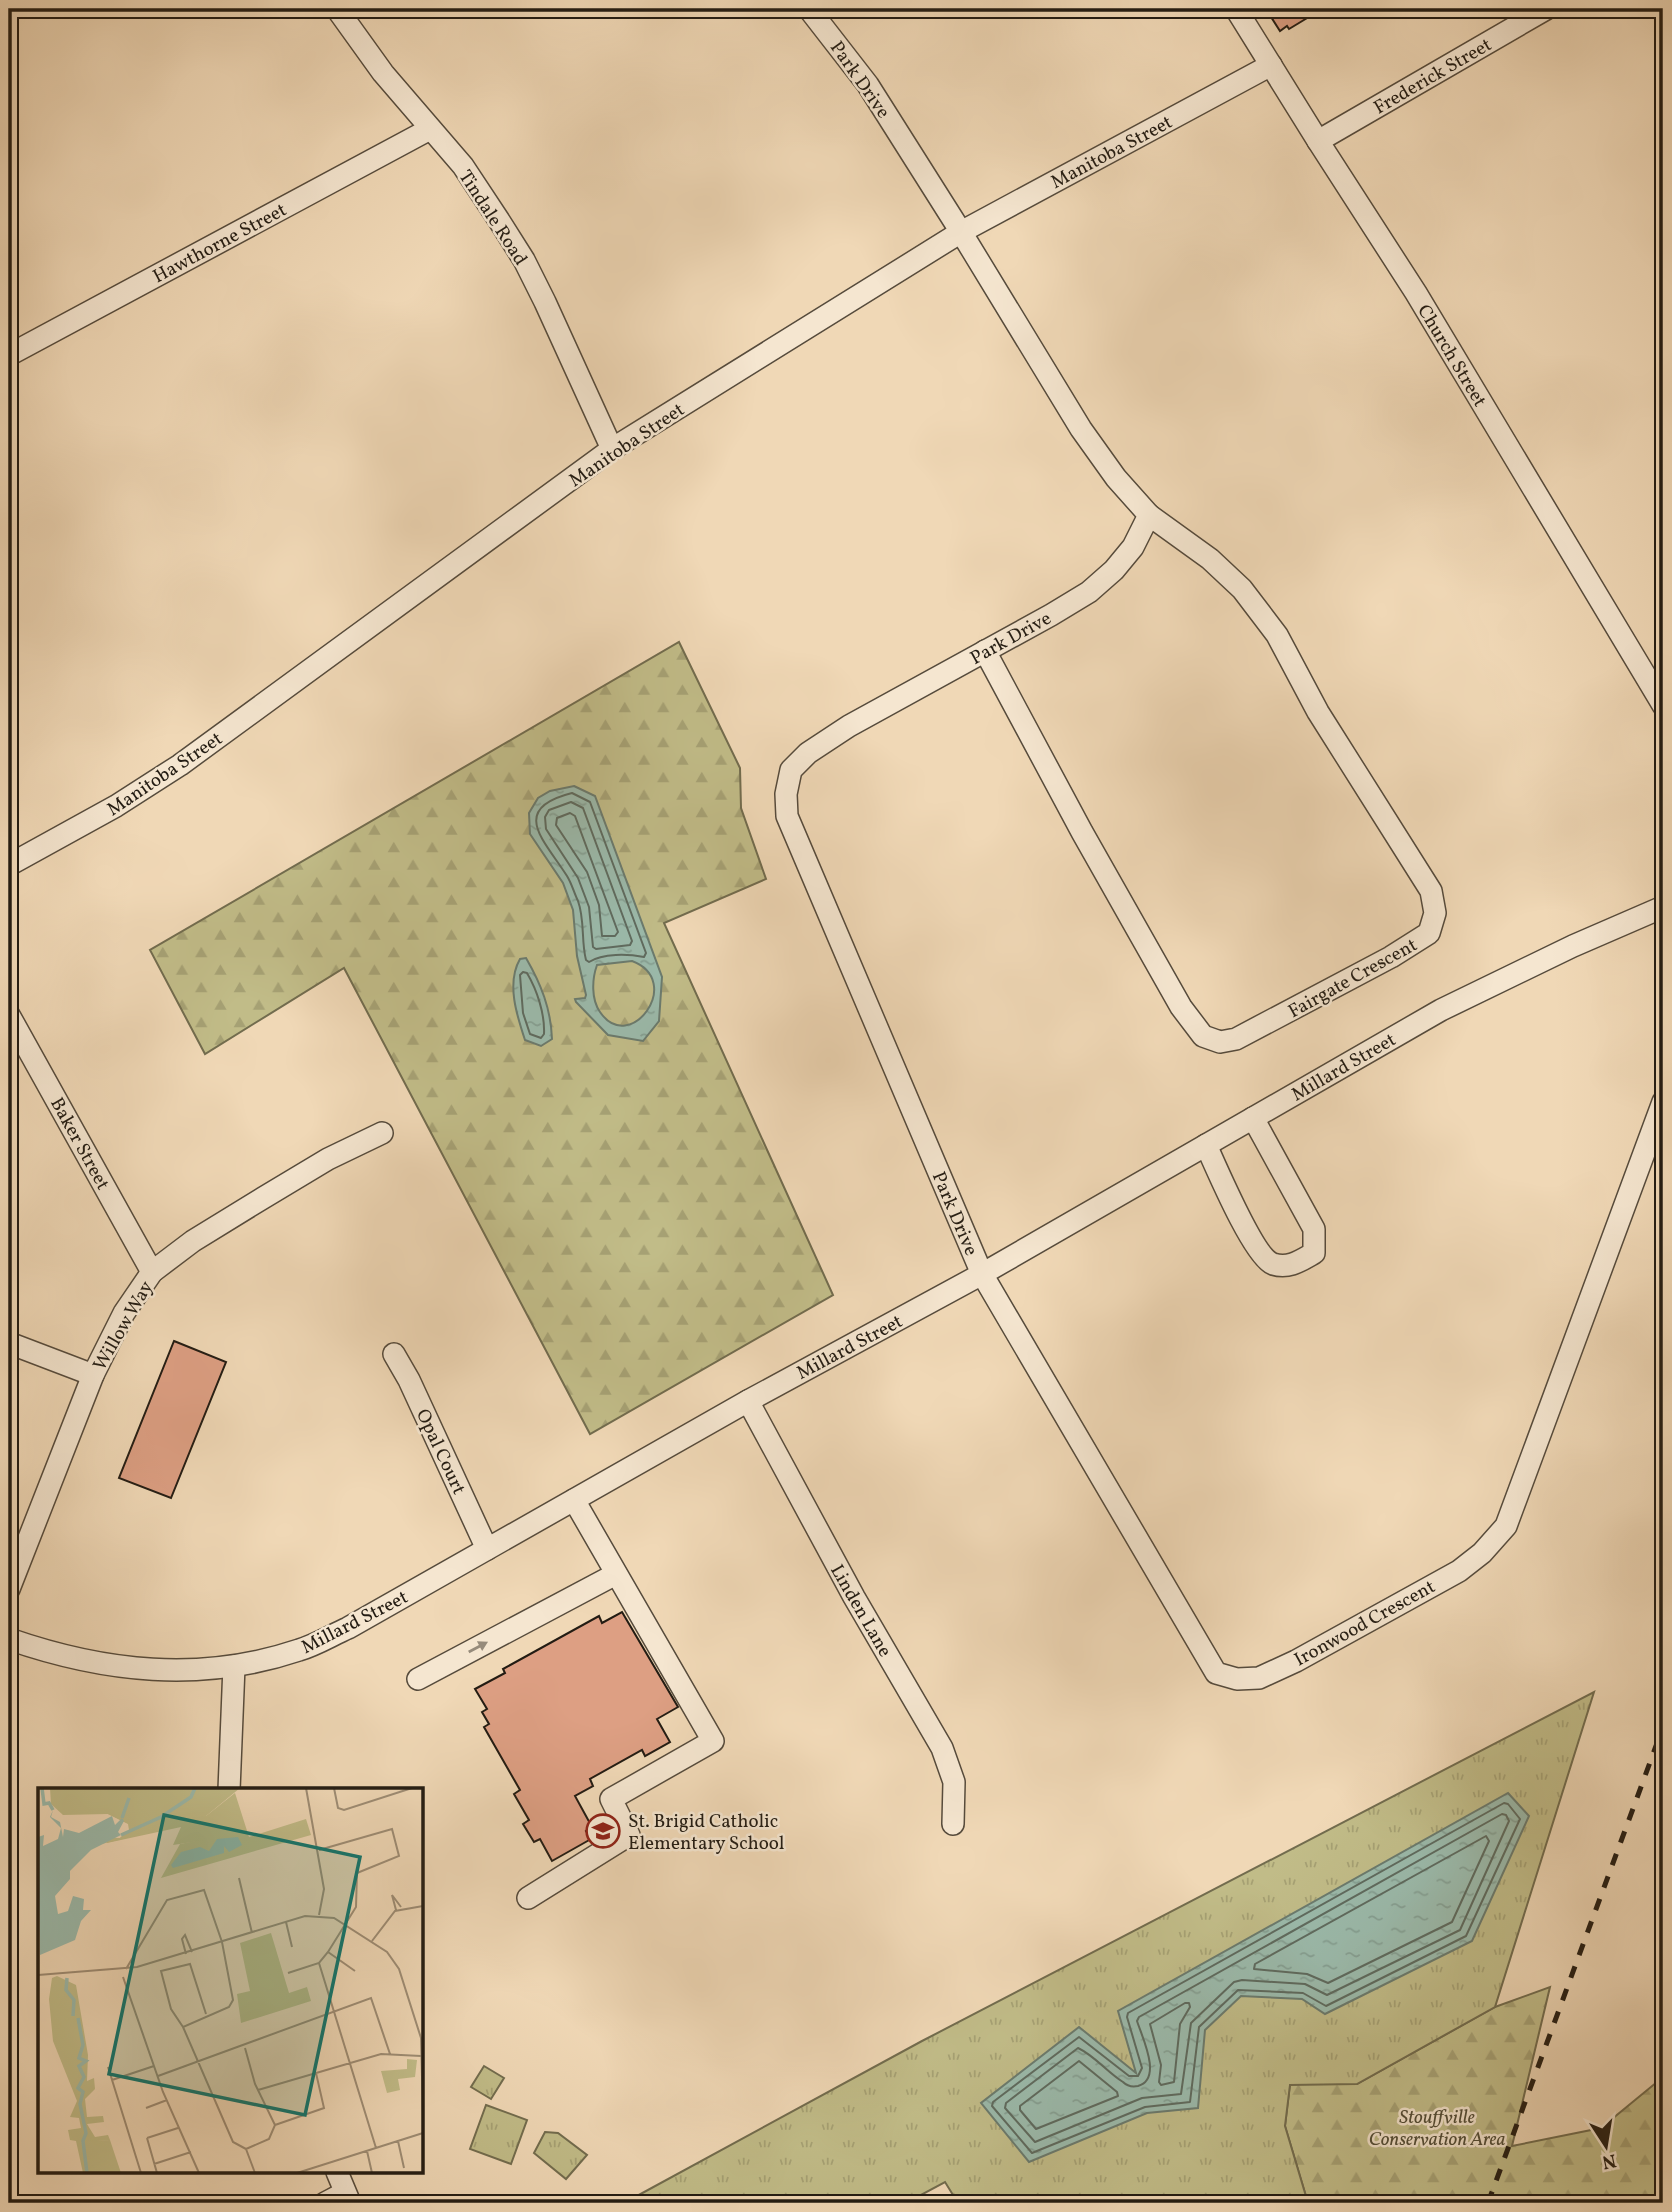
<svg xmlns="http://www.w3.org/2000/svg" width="1672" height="2212" font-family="Vollkorn,serif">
  <defs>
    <pattern id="forest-firs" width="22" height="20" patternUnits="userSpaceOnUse" patternTransform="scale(1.75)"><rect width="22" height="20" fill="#c1bc88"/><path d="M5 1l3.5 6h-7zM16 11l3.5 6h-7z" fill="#a6a174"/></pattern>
    <pattern id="park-tufts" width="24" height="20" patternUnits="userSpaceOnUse" patternTransform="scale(1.75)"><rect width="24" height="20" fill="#c1bc88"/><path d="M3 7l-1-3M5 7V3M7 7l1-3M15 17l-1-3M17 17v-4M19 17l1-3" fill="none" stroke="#a6a174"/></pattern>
    <pattern id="water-ripples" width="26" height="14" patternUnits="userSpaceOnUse" patternTransform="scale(1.75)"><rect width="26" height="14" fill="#9bbaab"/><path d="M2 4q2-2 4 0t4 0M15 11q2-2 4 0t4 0" fill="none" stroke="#859f92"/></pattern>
  </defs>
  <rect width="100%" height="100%" fill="#f0d8b6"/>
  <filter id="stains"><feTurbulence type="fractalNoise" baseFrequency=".00286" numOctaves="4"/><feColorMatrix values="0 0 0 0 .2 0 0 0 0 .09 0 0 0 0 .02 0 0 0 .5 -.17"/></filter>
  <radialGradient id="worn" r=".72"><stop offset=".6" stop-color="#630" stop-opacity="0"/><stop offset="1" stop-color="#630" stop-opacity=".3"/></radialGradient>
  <!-- forest -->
  <g fill="url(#forest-firs)" stroke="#726c4e" stroke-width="2">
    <polygon points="679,642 740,768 741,808 766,879 664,923 833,1295 590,1434 344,968 205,1054 150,950"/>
    <polygon points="1550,1987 1512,2146 1601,2128 1663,2077 1663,2203 1308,2203 1285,2126 1290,2084 1357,2084 1495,2007"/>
  </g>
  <!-- park -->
  <g fill="url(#park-tufts)" stroke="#726c4e" stroke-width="2">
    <polygon points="1594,1692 1495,2007 1357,2084 1290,2085 1285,2126 1308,2203 958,2203 945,2182 906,2203 624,2203 922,2041"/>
    <polygon points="484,2066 504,2078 491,2099 471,2087"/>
    <polygon points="486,2105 527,2120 511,2164 470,2149"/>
    <polygon points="545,2132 558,2133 587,2155 566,2179 534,2153"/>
  </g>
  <!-- water -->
  <g fill="url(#water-ripples)" stroke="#6b7b6e" stroke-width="2" fill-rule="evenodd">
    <path d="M574,786L595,796L662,977L659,1021L643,1041L608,1035L576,1002L575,999L585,998L586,995L577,956L573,910L563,883L530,834L529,813L538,798L550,791ZM632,961C685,981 630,1056 600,1012C591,999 592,979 597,965Z"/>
    <path d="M526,958C541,984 551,1009 552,1039L541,1046L525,1040C517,1016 506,983 520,959Z"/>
    <polygon points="1508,1793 1529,1816 1472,1941 1325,2014 1302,1999 1241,1996 1205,2030 1198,2108 1147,2113 1029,2162 981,2103 1079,2027 1136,2073 1118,2011"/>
  </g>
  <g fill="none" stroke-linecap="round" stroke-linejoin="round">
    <!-- shore -->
    <g stroke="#5f6b5f" stroke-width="2">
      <path d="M572,793L590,802L646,953L644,957C628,954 603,953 589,962L586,960C581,941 585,920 578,901C574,893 572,884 567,876C545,841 508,809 572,793Z"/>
      <polygon points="571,802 583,808 632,941 630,945 596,949 593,947 589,907 578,878 546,829 545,817 549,810"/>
      <polygon points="570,813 575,816 618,932 615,936 602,936 599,905 587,872 556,825 557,818"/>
      <path d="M523,972L527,973C537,990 545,1014 544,1034L541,1038L530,1034L523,1013L520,975Z"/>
      <polygon points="1504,1803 1508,1804 1520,1819 1466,1936 1326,2006 1303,1993 1238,1990 1199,2027 1190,2102 1145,2107 1032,2153 992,2106 993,2102 1079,2037 1129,2076 1138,2076 1142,2068 1127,2017 1128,2013"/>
      <path d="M1502,1814L1506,1815L1509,1821L1460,1930L1327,1995L1305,1984L1242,1980L1234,1982L1191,2023L1181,2094L1142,2098L1035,2142L1005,2108L1006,2103L1078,2048C1095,2056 1107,2072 1123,2082C1127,2086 1133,2087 1138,2086C1163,2079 1142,2037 1137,2021L1139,2017Z"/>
      <polygon points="1486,1836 1489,1841 1452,1922 1328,1983 1307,1974 1254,1969 1255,1964"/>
      <polygon points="1185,2003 1189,2003 1190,2007 1180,2024 1174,2082 1161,2085 1159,2082 1161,2065 1150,2024"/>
      <polygon points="1079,2061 1117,2092 1118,2096 1036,2129 1020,2110 1020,2106"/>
    </g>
  </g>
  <!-- building -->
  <g fill="#dd9f83" stroke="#231c13" stroke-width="2">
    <polygon points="1266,9 1322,9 1289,29 1287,26 1280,31"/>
    <polygon points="174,1341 226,1362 171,1498 119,1478"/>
    <polygon points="622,1612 678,1707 657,1719 670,1742 645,1756 642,1750 590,1779 593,1786 575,1796 592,1827 586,1831 591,1839 552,1861 540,1839 534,1842 523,1824 529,1820 514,1794 520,1790 484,1727 489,1724 482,1712 487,1709 475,1689 505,1673 503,1669 599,1616 602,1623"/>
  </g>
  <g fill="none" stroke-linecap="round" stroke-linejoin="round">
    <defs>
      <g id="minor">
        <polyline points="337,9 383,73 463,166 500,222 524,260 545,302 612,449"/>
        <polyline points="809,9 868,85 961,232 1081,429 1116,478 1149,515 1133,547 1114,570 1089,592 1051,615 849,726 808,753 791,770 786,794 787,816 982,1274 1216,1673 1237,1679 1259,1678 1296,1661 1459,1571 1482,1553 1506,1526 1663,1102"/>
        <polyline points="1236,9 1318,141 1416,293 1663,705"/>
        <polyline points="1318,141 1546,9"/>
        <polyline points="9,355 430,129"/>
        <polyline points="985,651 1082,832 1181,1007 1203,1036 1220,1042 1236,1039 1391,957 1429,933 1435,913 1431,891 1318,712 1277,635 1242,589 1210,559 1149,515"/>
        <polyline points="9,865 116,806 180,765 612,449 961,232 1271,65"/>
        <polyline points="9,1015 152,1272"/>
        <path d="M1206,1145C1216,1167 1254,1257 1273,1264C1289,1269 1300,1261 1314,1253V1229L1253,1118"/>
        <polyline points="9,1343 93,1375"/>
        <polyline points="394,1354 409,1380 487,1549"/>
        <polyline points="748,1401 854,1597 942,1748 954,1782 953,1824"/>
        <polyline points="9,1589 93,1375 124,1313 152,1272 193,1241 263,1198 328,1159 382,1133"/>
        <path d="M9,1639C104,1672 201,1683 299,1650C316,1645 332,1635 348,1628L748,1401L982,1274L1441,1010L1573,946L1663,907"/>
        <polyline points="418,1679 616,1574"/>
        <polyline points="229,1790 234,1666"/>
        <polyline points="528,1898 629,1835 611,1799 713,1741 574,1500"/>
        <polyline points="337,2172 350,2203"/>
        <polyline points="325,2203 344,2193"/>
      </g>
    </defs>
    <!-- minor casing -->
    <use href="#minor" stroke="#564b3c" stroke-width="24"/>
    <!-- minor -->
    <use href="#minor" stroke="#f5e6d0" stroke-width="21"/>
    <!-- rail -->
    <polyline stroke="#231c13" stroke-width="5" stroke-dasharray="12 12" stroke-linecap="butt" points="1488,2203 1663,1727"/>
  </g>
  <!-- one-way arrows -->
  <defs><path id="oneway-solid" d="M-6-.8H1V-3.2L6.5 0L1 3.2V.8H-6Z" transform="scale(1.75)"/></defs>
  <use fill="#968b7b" href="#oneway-solid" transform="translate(478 1647) rotate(-28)"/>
  <!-- icons -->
  <defs>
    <symbol id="school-ring" viewBox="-11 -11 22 22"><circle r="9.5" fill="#f5e6d0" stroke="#8f2418" stroke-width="1.5"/><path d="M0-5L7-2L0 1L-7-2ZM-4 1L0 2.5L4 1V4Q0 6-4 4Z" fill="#8f2418"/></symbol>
  </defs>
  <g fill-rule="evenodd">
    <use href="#school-ring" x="584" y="1812" width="38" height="38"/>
  </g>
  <g text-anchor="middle" stroke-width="5" stroke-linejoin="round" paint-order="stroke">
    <!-- street labels -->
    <g font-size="19" fill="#231c13" stroke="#f5e6d0">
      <text transform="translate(1432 75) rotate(-30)" y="7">Frederick Street</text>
      <text transform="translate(861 79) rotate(55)" y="7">Park Drive</text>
      <text transform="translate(1111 151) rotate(-28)" y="7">Manitoba Street</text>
      <text transform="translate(494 217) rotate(57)" y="7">Tindale Road</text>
      <text transform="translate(219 242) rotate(-28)" y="7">Hawthorne Street</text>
      <text transform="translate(1453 355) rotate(59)" y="7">Church Street</text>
      <text transform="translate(626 444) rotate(-34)" y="7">Manitoba Street</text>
      <text transform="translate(1010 637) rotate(-29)" y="7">Park Drive</text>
      <text transform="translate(164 773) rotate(-34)" y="7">Manitoba Street</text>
      <text transform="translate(1352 977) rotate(-29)" y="7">Fairgate Crescent</text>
      <text transform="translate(1343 1066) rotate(-30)" y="7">Millard Street</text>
      <text transform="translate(81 1143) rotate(61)" y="7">Baker Street</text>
      <text transform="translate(956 1213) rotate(67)" y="7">Park Drive</text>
      <text transform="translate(122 1325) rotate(-60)" y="7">Willow Way</text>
      <text transform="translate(849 1346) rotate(-28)" y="7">Millard Street</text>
      <text transform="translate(442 1451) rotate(65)" y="7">Opal Court</text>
      <text transform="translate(862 1610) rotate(60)" y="7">Linden Lane</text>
      <text transform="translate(354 1621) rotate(-27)" y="7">Millard Street</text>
      <text transform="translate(1364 1622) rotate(-29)" y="7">Ironwood Crescent</text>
    </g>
    <!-- poi labels -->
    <g font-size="19" fill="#231c13" stroke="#f5e6d0" text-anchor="start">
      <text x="628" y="1827">St. Brigid Catholic<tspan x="628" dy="22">Elementary School</tspan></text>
    </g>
    <!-- park labels -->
    <g font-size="19" font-style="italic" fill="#524c36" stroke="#f5e6d0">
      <text x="1437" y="2123">Stouffville<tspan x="1437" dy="22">Conservation Area</tspan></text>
    </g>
  </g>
  <!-- overview -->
  <g transform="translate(38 1788)">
    <rect width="385" height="385" fill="#f0d8b6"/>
    <path d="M12,0H202L168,28V52L135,57L143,39L69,55V50H82L91,42V36L70,26L25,27L13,16ZM233,145L251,205L269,199L273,213L203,235L199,206L212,203L202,155ZM19,188L38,197L50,267L49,293L56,290L57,301L47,311L49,329L65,328L66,334L49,336L57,349L70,347L72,352L48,354L51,385H45L38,353L32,352L30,342L43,340L41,330L32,329L39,313L15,253L11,211L14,190Z" fill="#c1bc88"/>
    <path d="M102,0H160L139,24L111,41L89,50L59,57L69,50H82L91,42L90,36L70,26Z" fill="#c1bc88"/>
    <path d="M197,5L211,49L268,31L273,47L123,90L142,56L168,51V28ZM369,271L379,272L377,289L360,291L362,302L349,305L343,283L369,281ZM72,352L83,385H48V353Z" fill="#c1bc88"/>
    <path d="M15,22L13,29L22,34L25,49L26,41L41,45L74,28L77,37L84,30L86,33L80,44L83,47L53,62L32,83V91L17,108L20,126L30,123L35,108L46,111L45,122H53L43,133L37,152L2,167L0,49L6,47L5,58L20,51L23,40L12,29ZM200,49L204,57L191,64L186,58V65L135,80L133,77L143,64L162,59L171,63L179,51Z" fill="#9bbaab"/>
    <path fill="none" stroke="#9bbaab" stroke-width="3.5" d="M4,0L6,16L11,15L15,22M84,30L91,10M83,47L123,29L153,9L157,0M29,190L28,202L36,212L35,228M40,230L45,257L41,270L48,273L41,278L46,289L40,300L45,304L42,316L48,345L45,353L49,385"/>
    <path fill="none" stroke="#9e8d75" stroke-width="2" d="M268,0L286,101L281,127M296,0L300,20L306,22L374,0M201,90L214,145M358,122L354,107L363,119M248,134L254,159M334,153L357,123L385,118M290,164L317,183M148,166L144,151L147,147L154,164M281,175L338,360M88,181L129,112L166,102L184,154L195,212L191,219L145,239L195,354L208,361M250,185L281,175L290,164L318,119L319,85L361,68L354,41L281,62M0,187L99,179L267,128L296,130L349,164L361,181L383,250L385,329M85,189L125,304L161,385M145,239L133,221L123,183L152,176L168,226M207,260L217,296L237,337L231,351L208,361M70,279L103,385M120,288L333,210L352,266M74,292L116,278M220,302L343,266L383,268M108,320L129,312M237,337L286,320L278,285M109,350L119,385M109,350L140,340M360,353L366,380M208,361L217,385M329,363L334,385M116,376L153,364M259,385L385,345"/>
    <path fill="#0f766e" fill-opacity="0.15" stroke="#0f766e" stroke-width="3.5" d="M126,27L322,69L267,327L71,286Z"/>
    <rect width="385" height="385" fill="none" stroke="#231c13" stroke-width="3.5"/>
  </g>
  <!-- margin -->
  <rect width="1672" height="2212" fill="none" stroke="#f0d8b6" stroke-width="35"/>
  <rect x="10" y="10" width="1651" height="2191" fill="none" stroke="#231c13" stroke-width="3.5"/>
  <rect x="18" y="18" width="1637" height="2177" fill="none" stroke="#231c13" stroke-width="2"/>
  <!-- north arrow -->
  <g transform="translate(1606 2146) rotate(168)" stroke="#f5e6d0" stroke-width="5" paint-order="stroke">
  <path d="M0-5L12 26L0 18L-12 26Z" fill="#231c13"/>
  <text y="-10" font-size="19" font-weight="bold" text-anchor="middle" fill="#231c13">N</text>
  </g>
  <rect width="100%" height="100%" filter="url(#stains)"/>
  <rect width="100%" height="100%" fill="url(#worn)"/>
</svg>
